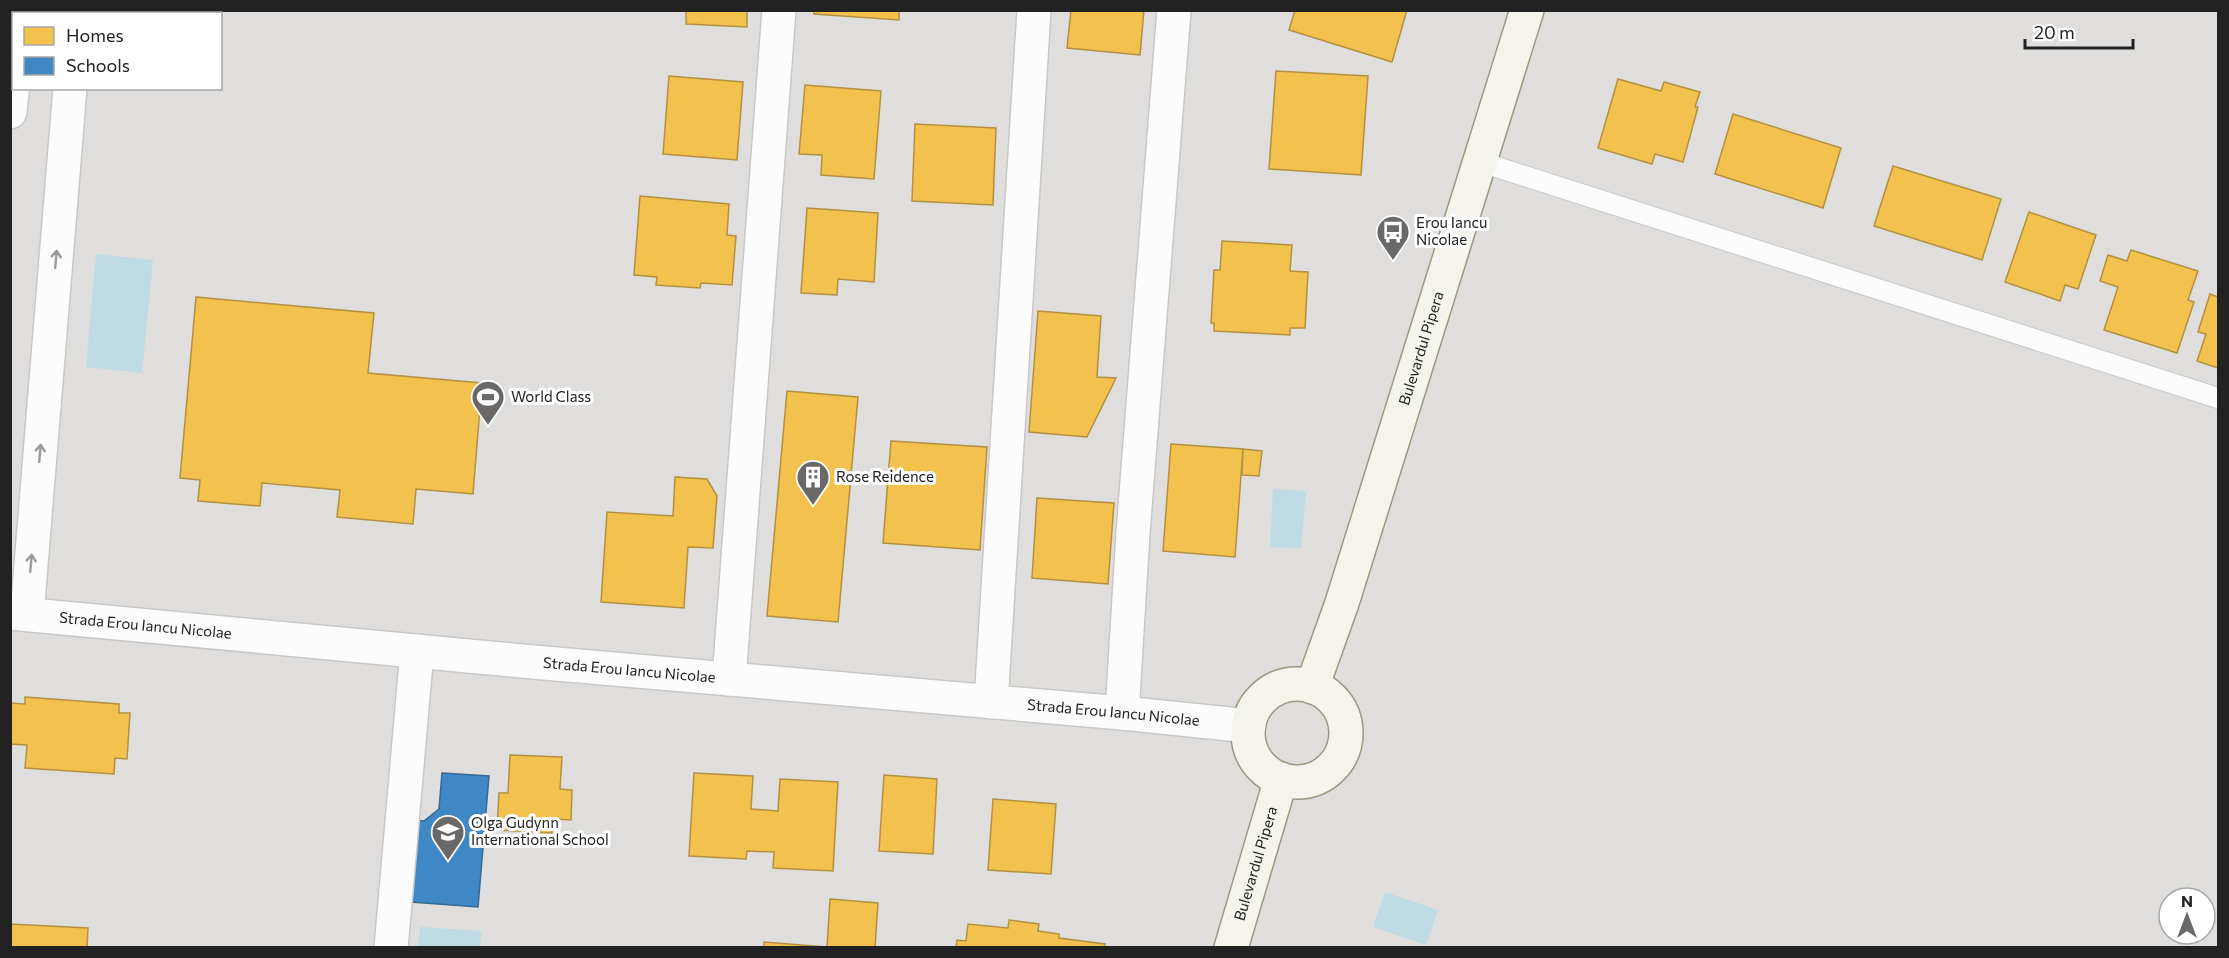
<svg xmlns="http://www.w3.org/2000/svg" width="2229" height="958" font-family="Commissioner,sans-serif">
  <rect width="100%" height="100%" fill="#f0eeeb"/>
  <!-- residential -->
  <path fill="#dfdedc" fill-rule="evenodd" d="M10,11H2218V947H11ZM14,14H220V88H14ZM2169,898H2205V934H2169Z"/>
  <!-- parking -->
  <polygon fill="#e0dfde" points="367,50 634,75 592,559 541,555 555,372 419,362 426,299 306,288 319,149 358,153"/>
  <!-- water -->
  <g fill="#bfdbe3">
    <polygon points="96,254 153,260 142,373 86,367"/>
    <polygon points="1273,489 1306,491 1301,548 1270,547"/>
    <polygon points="1385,892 1438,910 1426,945 1373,927"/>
    <polygon points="420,927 482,931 480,947 418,947"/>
  </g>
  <!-- homes -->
  <g fill="#f2c14e" stroke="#b49141" stroke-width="1.5">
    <polygon points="686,10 747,10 747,27 686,24"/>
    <polygon points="814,10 899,10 899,20 814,14"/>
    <polygon points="1071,10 1144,10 1140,55 1067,48"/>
    <polygon points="1295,10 1407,10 1392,62 1289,30"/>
    <polygon points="1276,71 1368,76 1361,175 1269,169"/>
    <polygon points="669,76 743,82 737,160 663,154"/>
    <polygon points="1618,79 1661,91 1664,82 1700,92 1695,107 1698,107 1683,162 1655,154 1652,164 1598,148"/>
    <polygon points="805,85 881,91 874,179 821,175 822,155 799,154"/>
    <polygon points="1733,114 1841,148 1823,208 1715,174"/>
    <polygon points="915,124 996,128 993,205 912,201"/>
    <polygon points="1893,166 2001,199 1982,260 1874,226"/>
    <polygon points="640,196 729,204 727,235 736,236 732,285 701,283 700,288 656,285 657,277 634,275"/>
    <polygon points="807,208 878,213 874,282 838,279 837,295 801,293"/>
    <polygon points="2029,212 2096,235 2078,289 2065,285 2060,301 2005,282"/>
    <polygon points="1222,241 1292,245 1290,271 1308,272 1305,328 1290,328 1290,335 1214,331 1214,323 1211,323 1214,270 1220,270"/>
    <polygon points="2131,250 2198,271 2188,300 2194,302 2177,353 2104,330 2118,287 2100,281 2108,255 2127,261"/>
    <polygon points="2210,294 2218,297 2218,368 2197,361 2206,334 2198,332"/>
    <polygon points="196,297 374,313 368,373 482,383 473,494 416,489 413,524 337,517 340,490 262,483 260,506 198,501 200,480 180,478"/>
    <polygon points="1038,311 1101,316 1097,377 1116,378 1087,437 1029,432"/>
    <polygon points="787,391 858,397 838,622 767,616"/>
    <polygon points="891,441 987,447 980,550 883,543"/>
    <polygon points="1171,444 1243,449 1235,557 1163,551"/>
    <polygon points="1243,449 1262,451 1259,476 1242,475"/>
    <polygon points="675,477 707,479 717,496 713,548 688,547 684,608 601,602 607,512 673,516"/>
    <polygon points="1037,498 1114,503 1108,584 1032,578"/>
    <polygon points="25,697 119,704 119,713 130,713 127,759 115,758 114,774 25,768 27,745 10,744 10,703 25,704"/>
    <polygon points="510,755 562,757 560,789 572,790 571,820 553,819 552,833 497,830 499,793 508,793"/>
    <polygon points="694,773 753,776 751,809 778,811 780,779 838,782 833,871 773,868 774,852 747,851 746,859 689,856"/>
    <polygon points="884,775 937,779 933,854 879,851"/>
    <polygon points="993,799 1056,804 1051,874 988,870"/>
    <polygon points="830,899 878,903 875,948 764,948 764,942 827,947"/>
    <polygon points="1009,920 1039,924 1038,931 1059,934 1059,938 1105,944 1104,948 956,948 957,940 966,941 968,924 1008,928"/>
    <polygon points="10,924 88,928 87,948 10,948"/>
  </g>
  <!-- schools -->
  <polygon fill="#3f88c5" stroke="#366994" stroke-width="1.5" points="442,773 489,776 478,907 411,902 417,820 424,821 439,809"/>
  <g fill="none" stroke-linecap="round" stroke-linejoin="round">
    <defs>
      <polyline id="service" points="1481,162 2218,398"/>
      <g id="minor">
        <polyline points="18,14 18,10"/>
        <polyline points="88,14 89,10"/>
        <polyline points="10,112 14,73"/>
        <polyline points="27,614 70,88"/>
        <polyline points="729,679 779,10"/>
        <polyline points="991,702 1034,10"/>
        <polyline points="1122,713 1133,533 1174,10"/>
        <polyline points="391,948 417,651"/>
      </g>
      <g id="tertiary">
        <path id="s1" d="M10,613L533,662L1122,713L1249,726"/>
      </g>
      <g id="secondary">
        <circle cx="1297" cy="733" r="49"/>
        <path id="s2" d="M1312,687L1342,603L1527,10"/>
        <path id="s3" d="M1231,948L1281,779"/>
      </g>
    </defs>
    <!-- service casing -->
    <use href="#service" stroke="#c9c8c7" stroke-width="22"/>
    <!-- minor casing -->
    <use href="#minor" stroke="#c9c8c7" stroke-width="36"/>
    <!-- tertiary casing -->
    <use href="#tertiary" stroke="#c9c8c7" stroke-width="36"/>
    <!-- secondary casing -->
    <use href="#secondary" stroke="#999a82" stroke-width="36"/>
    <!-- service -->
    <use href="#service" stroke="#fdfcfc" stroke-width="20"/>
    <!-- minor -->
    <use href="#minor" stroke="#fdfcfc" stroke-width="33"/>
    <!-- tertiary -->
    <use href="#tertiary" stroke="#fdfcfc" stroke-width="33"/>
    <!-- secondary -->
    <use href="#secondary" stroke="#f4f4ed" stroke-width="33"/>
  </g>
  <!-- one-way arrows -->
  <defs><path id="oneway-shaft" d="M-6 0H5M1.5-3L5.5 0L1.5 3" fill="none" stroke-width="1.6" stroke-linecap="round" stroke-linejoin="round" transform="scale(1.5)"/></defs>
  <g stroke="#9a9a9a">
    <use href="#oneway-shaft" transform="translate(56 259) rotate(-85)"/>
    <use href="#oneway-shaft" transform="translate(40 453) rotate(-85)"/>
    <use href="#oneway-shaft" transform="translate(31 563) rotate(-85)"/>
  </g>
  <!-- icons -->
  <defs>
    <symbol id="bus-pin" viewBox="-11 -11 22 30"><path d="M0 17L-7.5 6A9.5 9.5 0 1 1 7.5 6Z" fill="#6a6968" stroke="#fff"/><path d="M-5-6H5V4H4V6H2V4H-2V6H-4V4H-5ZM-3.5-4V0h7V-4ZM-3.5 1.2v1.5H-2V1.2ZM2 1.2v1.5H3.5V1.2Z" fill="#fff"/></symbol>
    <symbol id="stadium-pin" viewBox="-11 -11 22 30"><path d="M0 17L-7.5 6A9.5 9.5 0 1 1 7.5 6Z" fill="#6a6968" stroke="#fff"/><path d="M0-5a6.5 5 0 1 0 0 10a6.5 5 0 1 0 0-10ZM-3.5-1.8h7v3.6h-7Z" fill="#fff"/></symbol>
    <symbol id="building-pin" viewBox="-11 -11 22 30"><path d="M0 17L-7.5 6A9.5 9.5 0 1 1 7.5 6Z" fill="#6a6968" stroke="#fff"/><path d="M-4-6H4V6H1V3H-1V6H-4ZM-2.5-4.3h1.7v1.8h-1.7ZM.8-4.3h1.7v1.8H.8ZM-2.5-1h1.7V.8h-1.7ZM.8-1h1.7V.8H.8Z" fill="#fff"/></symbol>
    <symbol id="school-pin" viewBox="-11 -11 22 30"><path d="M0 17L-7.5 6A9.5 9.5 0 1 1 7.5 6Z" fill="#6a6968" stroke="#fff"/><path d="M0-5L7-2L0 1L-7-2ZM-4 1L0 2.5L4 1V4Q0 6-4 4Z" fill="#fff"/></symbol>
  </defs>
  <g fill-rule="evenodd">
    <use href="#bus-pin" x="1374" y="213" width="38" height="52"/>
    <use href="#stadium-pin" x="469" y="378" width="38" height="52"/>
    <use href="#building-pin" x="794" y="458" width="38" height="52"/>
    <use href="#school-pin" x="429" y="813" width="38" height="52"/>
  </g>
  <g text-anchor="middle" stroke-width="6" stroke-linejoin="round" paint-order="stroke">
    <!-- poi labels -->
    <g font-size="15" fill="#222" stroke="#fff" text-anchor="start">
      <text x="1416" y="228">Erou Iancu<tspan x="1416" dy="17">Nicolae</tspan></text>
      <text x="511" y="402">World Class</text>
      <text x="836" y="482">Rose Reidence</text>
      <text x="471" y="828">Olga Gudynn<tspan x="471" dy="17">International School</tspan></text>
    </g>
    <!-- street labels -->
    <g font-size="15" fill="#222" stroke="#fff">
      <text dy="5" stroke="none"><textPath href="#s2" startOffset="356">Bulevardul Pipera</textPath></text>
      <text dy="5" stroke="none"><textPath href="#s1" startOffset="136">Strada Erou Iancu Nicolae</textPath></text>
      <text dy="5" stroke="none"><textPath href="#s1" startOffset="622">Strada Erou Iancu Nicolae</textPath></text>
      <text dy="5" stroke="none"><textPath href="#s1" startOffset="1108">Strada Erou Iancu Nicolae</textPath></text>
      <text dy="5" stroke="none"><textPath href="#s3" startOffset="88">Bulevardul Pipera</textPath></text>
    </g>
  </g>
  <!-- border -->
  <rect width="2229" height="958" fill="none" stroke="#222222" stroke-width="24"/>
  <!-- legend -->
  <rect x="12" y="12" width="210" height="78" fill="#ffffff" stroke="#a7a7a7" stroke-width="1.5"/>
  <rect x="24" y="27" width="30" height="18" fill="#f2c14e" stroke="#a7a7a7" stroke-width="1.5"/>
  <text x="66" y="42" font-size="18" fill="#222222">Homes</text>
  <rect x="24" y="57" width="30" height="18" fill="#3f88c5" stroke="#a7a7a7" stroke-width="1.5"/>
  <text x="66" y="72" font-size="18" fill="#222222">Schools</text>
  <!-- north arrow -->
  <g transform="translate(2187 916)"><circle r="28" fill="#ffffff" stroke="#a7a7a7" stroke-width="1.5"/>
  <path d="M0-4.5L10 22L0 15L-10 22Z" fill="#6a6968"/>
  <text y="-9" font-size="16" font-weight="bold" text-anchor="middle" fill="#222222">N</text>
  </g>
  <!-- scale -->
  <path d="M2025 39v9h108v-9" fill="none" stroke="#222222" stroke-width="3"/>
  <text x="2034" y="39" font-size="18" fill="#222222" stroke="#ffffff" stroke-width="4.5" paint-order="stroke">20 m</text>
</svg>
